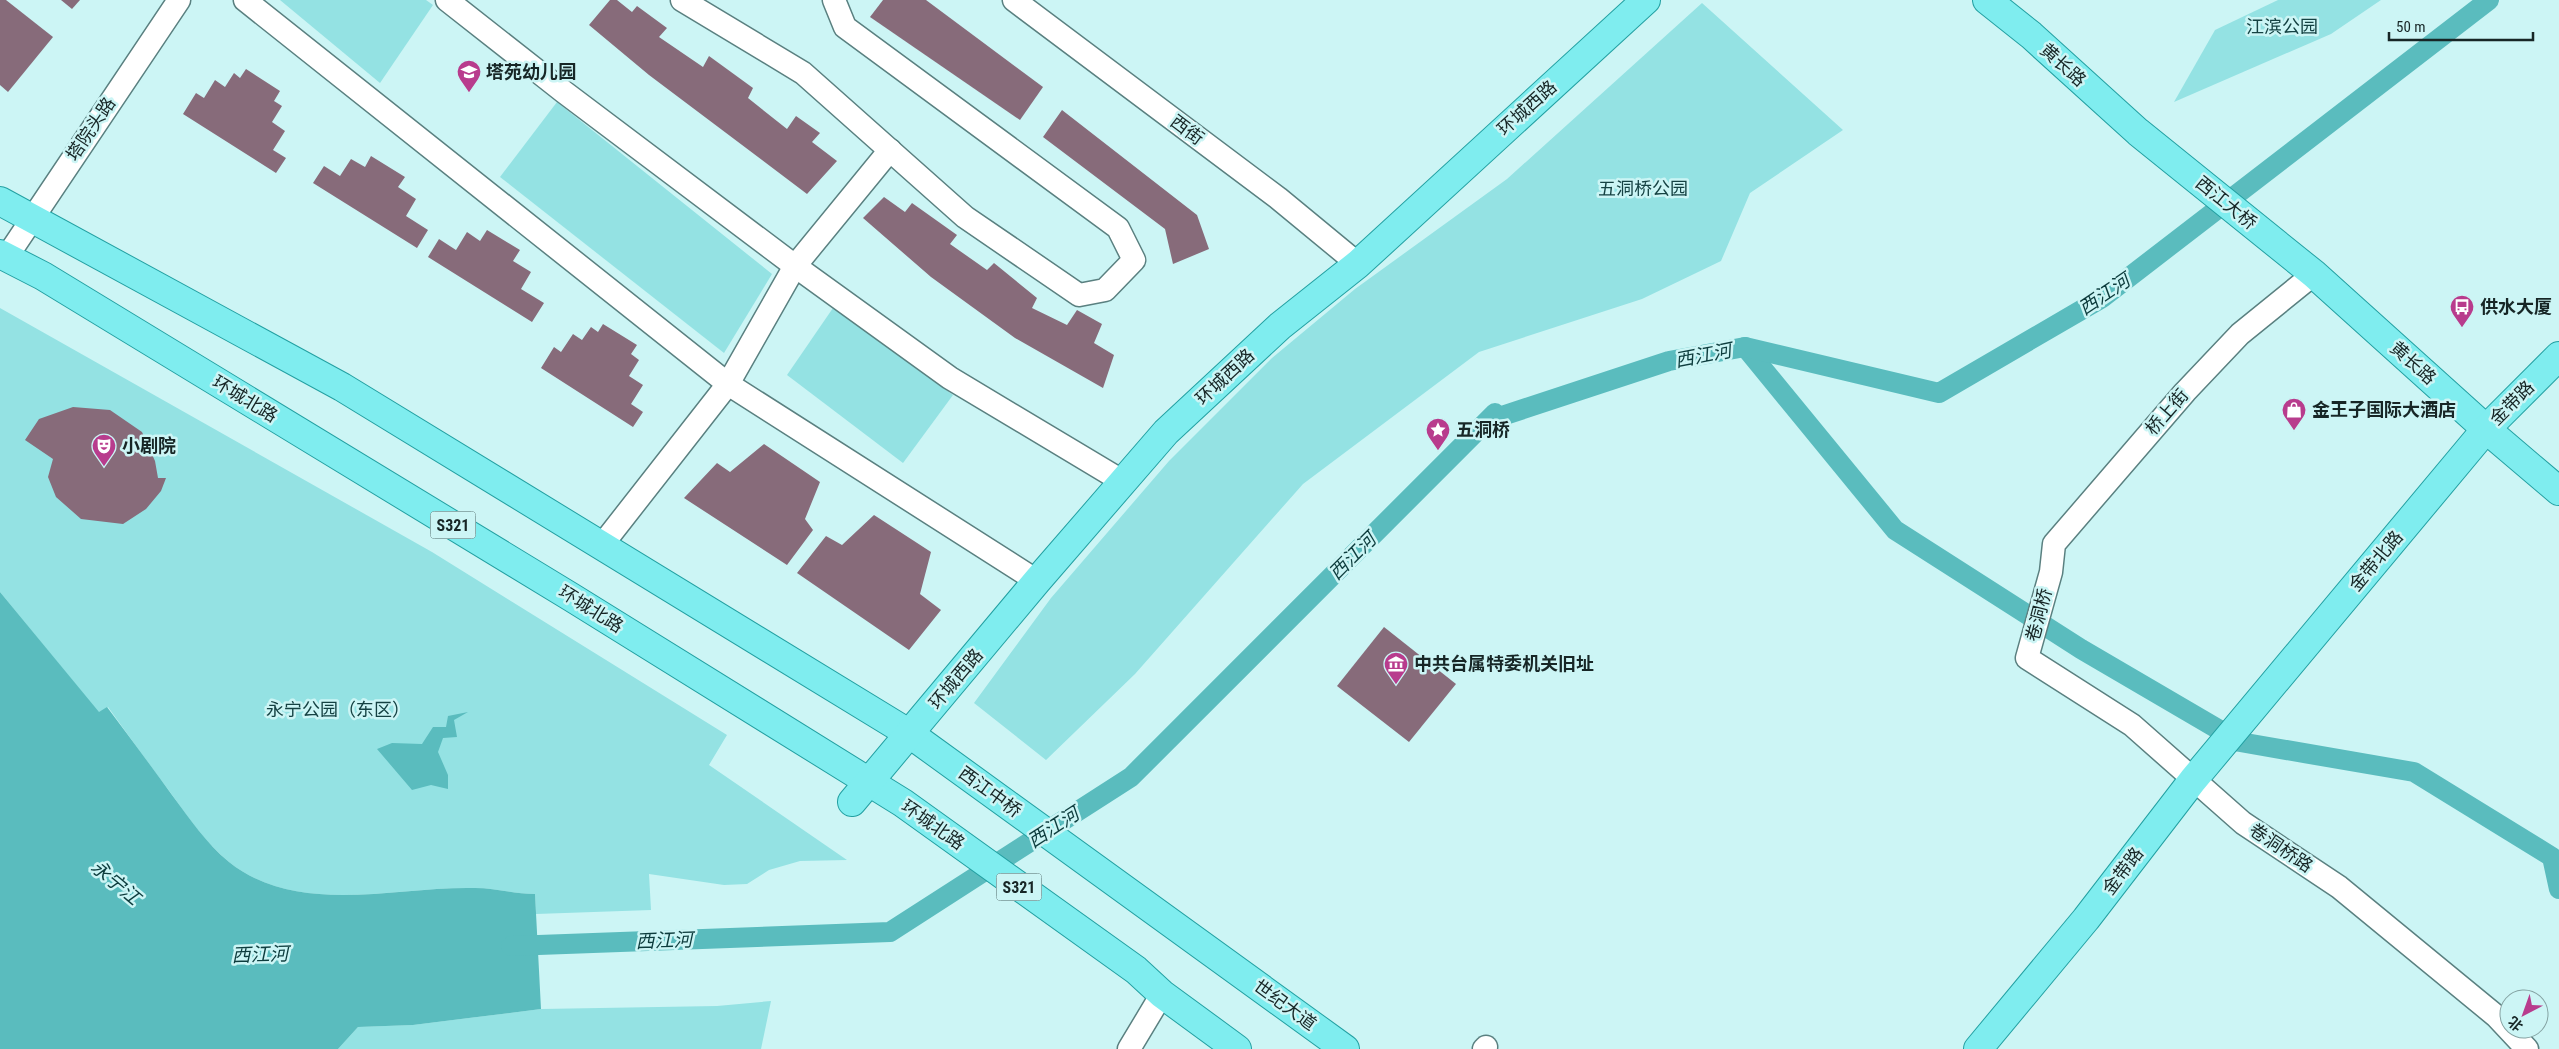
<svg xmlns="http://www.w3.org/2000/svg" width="2559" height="1049" font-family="'Roboto Condensed','Noto Sans SC',sans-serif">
  <rect width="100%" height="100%" fill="#ccf5f5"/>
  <!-- green -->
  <g fill="#94e2e3">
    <polygon points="280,0 426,0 433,5 380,83"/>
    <polygon points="2278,0 2381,0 2331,34 2174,102 2215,30"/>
    <polygon points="1702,3 1843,130 1750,193 1721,261 1642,299 1479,352 1303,484 1135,674 1046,760 974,703 1051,598 1169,461 1272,358 1355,289 1507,179"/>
    <polygon points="557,102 772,274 724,353 500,177"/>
    <path d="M0,308L432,552L727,735L709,765L847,860L800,861L769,870L747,884L724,885L649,874L651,910L536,914L535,894C514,894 495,888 475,888C394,886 298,917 229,862C205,842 188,817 170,792C149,764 129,736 108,707L99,713L0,592Z"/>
    <polygon points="833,308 953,395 903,463 787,375"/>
    <polygon points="771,1001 761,1049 338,1049 358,1027 413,1025 541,1009 717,1006"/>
  </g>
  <!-- water -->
  <g fill="#5abcbe">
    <path d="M0,592L99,712L107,707C129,736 151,766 172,795C190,819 206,843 229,862C298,917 395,886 475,888C495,888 514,894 535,894L541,1009L413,1025L358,1027L338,1049H0Z"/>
    <polygon points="468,712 454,720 457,737 443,738 438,752 448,775 448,789 431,785 412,790 377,749 392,743 422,744 433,727 446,727 448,716"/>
  </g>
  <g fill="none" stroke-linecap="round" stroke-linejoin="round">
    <!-- canal -->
    <g stroke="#5abcbe" stroke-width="20">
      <polyline points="1745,347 1895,530 2081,649 2240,742 2414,772 2552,857 2559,889"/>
      <polyline points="511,946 890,932 1131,777 1495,413 1499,417 1669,361 1745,347 1939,393 2102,298 2489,0"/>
    </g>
  </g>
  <!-- building -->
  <g fill="#876b7a">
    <polygon points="0,0 6,0 53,37 8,92 0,85"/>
    <polygon points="61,0 80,0 72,9"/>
    <polygon points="610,0 617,0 632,12 637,6 667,28 659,37 703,67 709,56 753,88 748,98 787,129 796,116 820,133 812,142 837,161 807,194 649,75 589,25"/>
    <polygon points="883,0 926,0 1043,87 1020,120 870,17"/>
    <polygon points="246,69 280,91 274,101 282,106 272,122 285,131 273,150 286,158 276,173 183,114 196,93 204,98 215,80 225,87 234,73 240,78"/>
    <polygon points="1062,110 1197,215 1209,249 1173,264 1165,229 1043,137"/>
    <polygon points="371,156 405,177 398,187 416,199 406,216 428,230 417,248 313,183 324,166 340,176 351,159 365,167"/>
    <polygon points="884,197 905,212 912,203 957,235 950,244 987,270 994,263 1037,298 1032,308 1067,325 1077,310 1102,324 1094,343 1114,355 1103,388 1015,338 931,277 863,218"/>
    <polygon points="487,230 520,250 513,261 531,272 521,289 544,303 532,322 428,257 439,239 456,250 467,232 480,241"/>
    <polygon points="603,324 637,345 631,354 639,360 629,376 643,385 631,404 643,412 633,427 541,368 554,347 561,352 573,334 582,340 591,327 598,332"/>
    <polygon points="73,407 110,410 142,432 155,461 158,478 166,478 161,491 146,509 123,524 81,519 56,497 48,477 53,459 25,440 39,419"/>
    <polygon points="764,444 820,482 805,519 813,530 787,565 684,498 717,463 730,472"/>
    <polygon points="874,515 931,552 920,594 941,610 909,650 797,573 826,536 842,545"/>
    <polygon points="1384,627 1456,684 1409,742 1337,686"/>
  </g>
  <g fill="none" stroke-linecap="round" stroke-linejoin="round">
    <defs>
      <g id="minor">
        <polyline points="245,0 728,384 1037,581"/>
        <polyline points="447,0 564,92 795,266 950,378 1122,481"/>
        <polyline points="682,0 803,73 965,217 1079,295 1105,290 1134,260 1118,228 845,27 834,0"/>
        <polyline points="1014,0 1278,198 1358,264"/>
        <polyline points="6,258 179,0"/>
        <polyline points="2314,274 2240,334 2185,392 2054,544 2051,572 2027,658 2132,725 2243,823 2339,887 2496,1016 2527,1049"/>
        <polyline points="602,545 728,384 795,266 890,150"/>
        <polyline points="1129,1049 1162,994"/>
        <polyline points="1484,1049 1486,1047"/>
      </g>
      <g id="major">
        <polyline points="1987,0 2031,35 2138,132 2314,274 2486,429 2559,491"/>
        <polyline points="0,201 342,387 910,734 1345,1049"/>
        <polyline points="0,254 43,276 571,597 903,803 1136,970 1162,994 1237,1049"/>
        <polyline points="852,802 1037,581 1166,432 1280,326 1358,264 1646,0"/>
        <polyline points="1978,1049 2086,919 2193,780 2486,429 2559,356"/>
      </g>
    </defs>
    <!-- minor casing -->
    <use href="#minor" stroke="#5a8080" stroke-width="25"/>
    <!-- major casing -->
    <use href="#major" stroke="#23a0a2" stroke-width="30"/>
    <!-- minor -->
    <use href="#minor" stroke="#fff" stroke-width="22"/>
    <!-- major -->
    <use href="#major" stroke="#7fedef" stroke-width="28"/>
  </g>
  <!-- icons -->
  <defs>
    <symbol id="school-pin" viewBox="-11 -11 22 30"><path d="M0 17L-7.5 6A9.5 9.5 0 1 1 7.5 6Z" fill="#b83c8d" stroke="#ccf5f5"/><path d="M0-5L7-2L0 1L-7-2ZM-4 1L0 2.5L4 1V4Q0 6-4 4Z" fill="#fff"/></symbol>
    <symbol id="bus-pin" viewBox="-11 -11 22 30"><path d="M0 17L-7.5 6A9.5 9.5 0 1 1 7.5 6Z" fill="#b83c8d" stroke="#ccf5f5"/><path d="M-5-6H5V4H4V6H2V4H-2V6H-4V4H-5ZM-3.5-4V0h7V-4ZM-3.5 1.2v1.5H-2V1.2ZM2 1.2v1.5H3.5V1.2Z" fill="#fff"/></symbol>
    <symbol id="shop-pin" viewBox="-11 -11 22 30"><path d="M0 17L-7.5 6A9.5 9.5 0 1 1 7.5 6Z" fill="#b83c8d" stroke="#ccf5f5"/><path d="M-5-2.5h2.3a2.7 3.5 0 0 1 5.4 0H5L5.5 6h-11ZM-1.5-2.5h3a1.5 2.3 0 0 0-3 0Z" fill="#fff"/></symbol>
    <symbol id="sight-pin" viewBox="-11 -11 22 30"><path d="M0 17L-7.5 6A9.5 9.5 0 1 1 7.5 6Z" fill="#b83c8d" stroke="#ccf5f5"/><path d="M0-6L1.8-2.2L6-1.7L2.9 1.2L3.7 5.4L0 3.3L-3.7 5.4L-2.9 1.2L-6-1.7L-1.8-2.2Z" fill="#fff"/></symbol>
    <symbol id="theatre-pin" viewBox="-11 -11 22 30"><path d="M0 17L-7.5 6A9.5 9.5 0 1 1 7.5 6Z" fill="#b83c8d" stroke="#ccf5f5"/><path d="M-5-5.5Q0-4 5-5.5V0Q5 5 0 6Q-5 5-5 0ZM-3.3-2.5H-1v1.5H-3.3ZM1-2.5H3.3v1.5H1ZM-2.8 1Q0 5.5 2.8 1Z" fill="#fff"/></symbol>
    <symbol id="museum-pin" viewBox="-11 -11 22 30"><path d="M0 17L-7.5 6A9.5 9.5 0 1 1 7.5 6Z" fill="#b83c8d" stroke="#ccf5f5"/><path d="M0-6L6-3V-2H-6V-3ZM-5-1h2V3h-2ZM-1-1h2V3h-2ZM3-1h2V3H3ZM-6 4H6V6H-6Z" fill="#fff"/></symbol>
  </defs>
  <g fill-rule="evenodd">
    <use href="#school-pin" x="455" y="58" width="28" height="38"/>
    <use href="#bus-pin" x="2448" y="293" width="28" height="38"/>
    <use href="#shop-pin" x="2280" y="396" width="28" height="38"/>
    <use href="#sight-pin" x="1424" y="416" width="28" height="38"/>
    <use href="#theatre-pin" x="90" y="432" width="28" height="38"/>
    <use href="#museum-pin" x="1382" y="650" width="28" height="38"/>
  </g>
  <g text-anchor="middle" stroke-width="5" stroke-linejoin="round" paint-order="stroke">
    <!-- shield labels -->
    <g fill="#ccf5f5" stroke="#4d6464" stroke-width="1">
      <rect x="430.5" y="511.5" width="45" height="27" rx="4"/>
      <rect x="996.5" y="873.5" width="45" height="27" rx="4"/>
    </g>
    <g font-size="16" font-weight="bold" fill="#172626">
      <text x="453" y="531">S321</text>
      <text x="1019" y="893">S321</text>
    </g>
    <!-- park labels -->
    <g font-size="18" fill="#154243" stroke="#ccf5f5">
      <text x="2282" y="33">江滨公园</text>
      <text x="1643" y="195">五洞桥公园</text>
      <text x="338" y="716">永宁公园（东区）</text>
    </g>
    <!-- street labels -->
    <g font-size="18" fill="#172626" stroke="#ccf5f5">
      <text transform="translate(2063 65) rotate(42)" y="6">黄长路</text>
      <text transform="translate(1527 108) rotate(-42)" y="6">环城西路</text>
      <text transform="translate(91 129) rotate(-56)" y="6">塔院头路</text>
      <text transform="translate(1187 130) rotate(37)" y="6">西街</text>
      <text transform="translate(2226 203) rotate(39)" y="6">西江大桥</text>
      <text transform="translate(2413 363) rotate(42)" y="6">黄长路</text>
      <text transform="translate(1225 377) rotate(-43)" y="6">环城西路</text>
      <text transform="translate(245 399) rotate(31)" y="6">环城北路</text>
      <text transform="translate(2512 403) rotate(-45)" y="6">金带路</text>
      <text transform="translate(2167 412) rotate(-49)" y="6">桥上街</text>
      <text transform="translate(2376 561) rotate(-50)" y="6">金带北路</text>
      <text transform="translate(591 609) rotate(32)" y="6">环城北路</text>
      <text transform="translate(2039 615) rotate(-75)" y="6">卷洞桥</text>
      <text transform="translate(956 679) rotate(-50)" y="6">环城西路</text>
      <text transform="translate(990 792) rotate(36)" y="6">西江中桥</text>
      <text transform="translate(933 825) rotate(35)" y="6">环城北路</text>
      <text transform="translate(2281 848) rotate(34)" y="6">卷洞桥路</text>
      <text transform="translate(2123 871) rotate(-53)" y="6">金带路</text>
      <text transform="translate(1285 1005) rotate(36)" y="6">世纪大道</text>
    </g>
    <!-- poi labels -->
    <g font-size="18" font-weight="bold" fill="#172626" stroke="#ccf5f5" text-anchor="start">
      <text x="486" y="78">塔苑幼儿园</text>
      <text x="2480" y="313">供水大厦</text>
      <text x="2312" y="416">金王子国际大酒店</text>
      <text x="1456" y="436">五洞桥</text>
      <text x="122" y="452">小剧院</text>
      <text x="1414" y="670">中共台属特委机关旧址</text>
    </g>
    <!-- water labels -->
    <g font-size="19" font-style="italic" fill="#0d3c3d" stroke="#ccf5f5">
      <text transform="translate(2104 294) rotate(-34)" y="7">西江河</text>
      <text transform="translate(1703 355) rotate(-11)" y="7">西江河</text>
      <text transform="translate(1352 556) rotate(-45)" y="7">西江河</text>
      <text transform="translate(1053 827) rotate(-33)" y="7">西江河</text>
      <text transform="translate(116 882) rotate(40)" y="7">永宁江</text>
      <text transform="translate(664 940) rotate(-2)" y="7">西江河</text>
      <text transform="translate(260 954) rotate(-2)" y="7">西江河</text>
    </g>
  </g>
  <!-- north arrow -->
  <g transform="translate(2524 1014) rotate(221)"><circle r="24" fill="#ccf5f5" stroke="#84a2a2"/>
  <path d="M0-4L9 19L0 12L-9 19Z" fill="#b83c8d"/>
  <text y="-8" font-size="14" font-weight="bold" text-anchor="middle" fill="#172626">北</text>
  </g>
  <!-- scale -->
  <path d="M2389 32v8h144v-8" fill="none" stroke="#172626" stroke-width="2.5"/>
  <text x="2396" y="32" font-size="15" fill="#172626" stroke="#ccf5f5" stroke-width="4" paint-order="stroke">50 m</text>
</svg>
